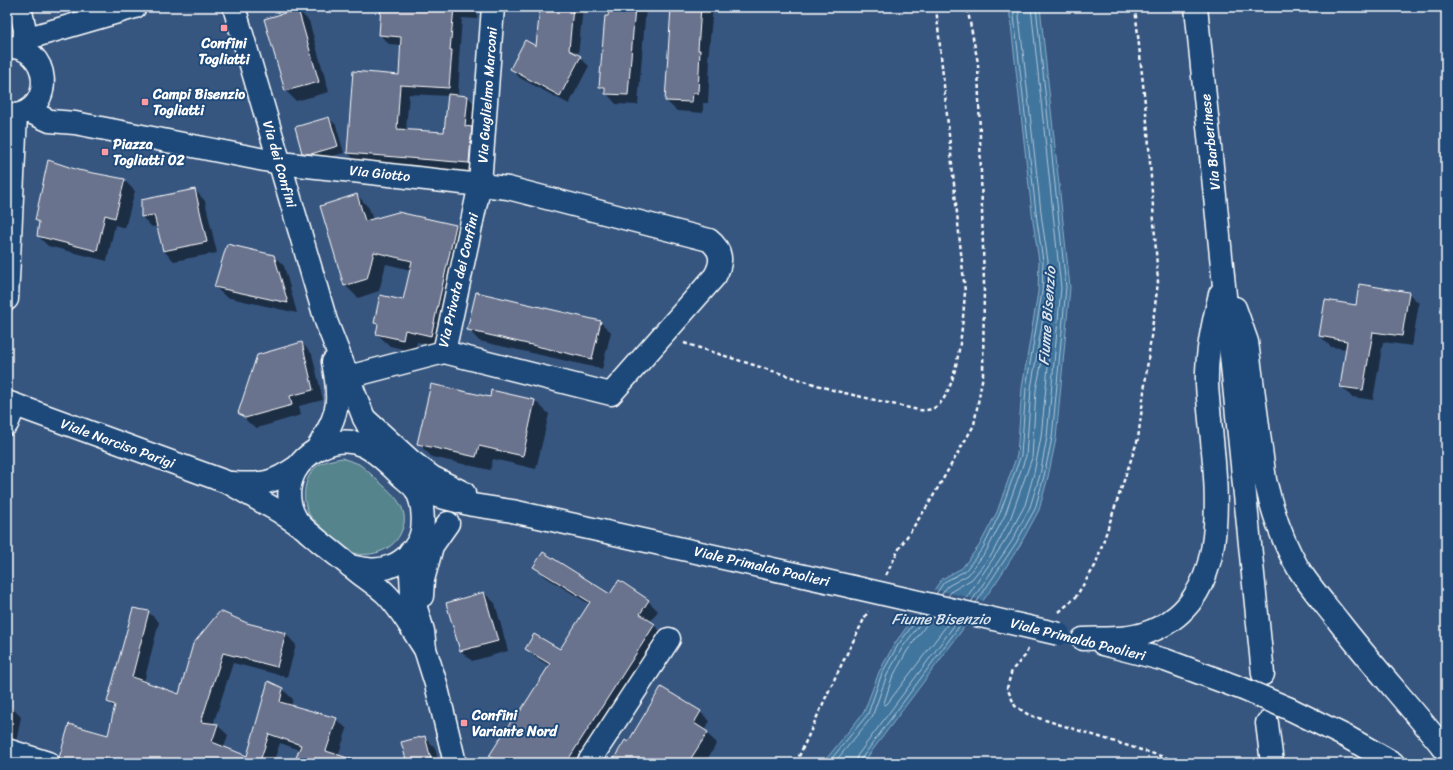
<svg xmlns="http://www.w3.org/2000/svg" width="1453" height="770" font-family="Sriracha,sans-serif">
  <rect width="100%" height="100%" fill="#365680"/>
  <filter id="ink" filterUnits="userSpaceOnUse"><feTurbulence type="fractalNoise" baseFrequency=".025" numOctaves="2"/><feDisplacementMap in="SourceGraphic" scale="8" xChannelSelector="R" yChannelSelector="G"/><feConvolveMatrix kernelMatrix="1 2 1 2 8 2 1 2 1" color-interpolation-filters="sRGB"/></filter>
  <g filter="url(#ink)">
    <!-- green -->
    <path fill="#55848d" stroke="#aac2c6" d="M342,458C347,460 354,462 359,464C366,469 372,475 377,480C392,493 411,508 402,530C398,541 390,548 379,552C370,555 358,556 349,551C345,549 311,518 309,514C302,501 303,481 314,469C321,461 333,460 342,458Z"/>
    <!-- water -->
    <polygon fill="#40749d" stroke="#8cacc4" points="1009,7 1040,7 1070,287 1056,439 1048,477 1039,510 1020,545 997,581 960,633 863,763 823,763 864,712 879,672 895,643 942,579 962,568 979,546 997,512 1017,455 1022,388 1038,292 1039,261 1033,222"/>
    <!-- pier -->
    <polygon fill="#365680" points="932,589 985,601 966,628 912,616"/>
    <!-- shadow -->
    <g fill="#0007" fill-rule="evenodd">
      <polygon points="316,7 336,7 321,12"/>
      <path d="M382,7H478L477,19L462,18L459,59L460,60L458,96L468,97L477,106L478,172L357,162L348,153L400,76L402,45L389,44L380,35ZM409,94L449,96L445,133L406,130Z"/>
      <polygon points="541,7 583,7 578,56 589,66 569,104 520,78 511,69 537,47"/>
      <polygon points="607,7 646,7 638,105 616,104 600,86"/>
      <polygon points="672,7 713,7 708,60 710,61 708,103 703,103 703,113 677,111 666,101"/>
      <polygon points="298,10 309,21 329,92 296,101 286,91 265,20"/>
      <polygon points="329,118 336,125 344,153 318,160 310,159 303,152"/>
      <polygon points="78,171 124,180 135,191 125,228 115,225 107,261 48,246 38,236 40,224 36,220"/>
      <polygon points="195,190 205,201 217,253 174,261 164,251 158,226 152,227 142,217"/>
      <polygon points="357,195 369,208 373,220 398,213 456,226 468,239 444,348 417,342 415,352 390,346 377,334 379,327 375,323 404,301 411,270 386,264 379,291 358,298 345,285"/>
      <polygon points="273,255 284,266 297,313 226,297 215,287"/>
      <polygon points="1408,293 1419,303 1412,346 1383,342 1373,400 1352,397 1341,386 1347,349 1331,347 1320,336 1356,306"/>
      <polygon points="600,322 611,332 602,369 479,341 469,330"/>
      <polygon points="302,343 312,354 323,400 299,406 301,415 257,428 249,423 239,413"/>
      <polygon points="490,398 535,401 549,414 536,469 493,459 490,470 432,457 418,443"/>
      <polygon points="535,566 610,595 619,581 648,601 658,611 650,622 664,634 581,763 497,763 491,756 515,722 550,666 536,658 526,648 560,650 589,604 544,576"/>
      <polygon points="484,593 495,603 508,651 472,661 461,651 447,603"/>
      <polygon points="148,612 159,622 144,682 180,695 247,624 286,634 296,645 287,677 233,663 213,725 217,725 228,735 224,748 247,757 282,689 293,699 291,706 336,719 347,729 338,756 361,763 295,763 300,750 280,743 273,763 61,763 108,736 115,708 108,702"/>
      <polygon points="7,706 11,707 21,717 15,748 7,754"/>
      <polygon points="700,712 710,721 704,731 717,743 705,763 613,763 628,743"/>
      <polygon points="425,737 435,748 439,763 397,763 407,760"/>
    </g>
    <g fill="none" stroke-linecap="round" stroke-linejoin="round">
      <!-- shore -->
      <g stroke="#b3c7d8" stroke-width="1">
        <polyline points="936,594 944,582 965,571 983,548 1000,513 1021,455 1026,388 1042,292 1043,261 1037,221 1013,7"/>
        <polyline points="941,595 948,586 968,575 987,550 1005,515 1026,456 1031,389 1047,293 1048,261 1042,221 1018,7"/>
        <polyline points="948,596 952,591 972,579 992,554 1011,517 1032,458 1036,390 1047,336 1049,334 1051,336 1041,437 1034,473 1025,505 1007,538 965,600"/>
        <polyline points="971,602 1012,541 1030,507 1040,475 1047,437 1061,288 1031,7"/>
        <polyline points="976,603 1016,543 1035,509 1044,476 1052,438 1066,287 1036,7"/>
        <polyline points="932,617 907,651 892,678 884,703 884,705 887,704 950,621"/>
        <polyline points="828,763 868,714 882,673 898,645 920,615"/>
        <polyline points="834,763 872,717 887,675 902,648 926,616"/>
        <polyline points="855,763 857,756 956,623"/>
        <polyline points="860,763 861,759 961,624"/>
      </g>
    </g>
    <!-- building -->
    <g fill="#6b738d" stroke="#fff">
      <polygon points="381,7 454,7 450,50 452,50 449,88 400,85 397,129 444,132 448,94 468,96 465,126 472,127 469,163 347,153 353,71 399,75 401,37 379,35"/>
      <polygon points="540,7 573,7 569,50 581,56 560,96 510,69 525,40 536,46"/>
      <polygon points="609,7 635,7 628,95 605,94 605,87 599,87 605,16 608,16"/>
      <polygon points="671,7 701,7 698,50 700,50 698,93 693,93 692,102 665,101"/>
      <polygon points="298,9 319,82 285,91 264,19"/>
      <polygon points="329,117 338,146 311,154 302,153 295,127"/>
      <polygon points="48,160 78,170 125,179 115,218 105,215 97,251 37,236 39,222 35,220"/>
      <polygon points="195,189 207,242 163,251 154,215 141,217 141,200"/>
      <polygon points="357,194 365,221 398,212 456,225 431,336 405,330 403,340 376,334 378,324 374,323 380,295 403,300 412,261 374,252 367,279 344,286 320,206"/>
      <polygon points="227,244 274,255 288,303 214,287"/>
      <polygon points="1359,284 1409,292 1402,336 1373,332 1363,390 1340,387 1347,341 1319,336 1325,300 1356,305"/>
      <polygon points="476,292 601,321 592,359 467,330"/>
      <polygon points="302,342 313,390 290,396 292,405 245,418 238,413 257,355"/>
      <polygon points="431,384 490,397 491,390 535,400 523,456 479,446 476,457 417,444"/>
      <polygon points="543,552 610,594 619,580 649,600 640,614 655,624 566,763 499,763 489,756 512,720 514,721 550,664 525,649 534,634 560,649 590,602 533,567"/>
      <polygon points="484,592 498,641 460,651 446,603"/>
      <polygon points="133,608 149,611 132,677 179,694 193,644 220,611 247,623 286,633 277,667 223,653 201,722 218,724 212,742 247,756 268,681 283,688 280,702 337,718 326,751 354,760 354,763 294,763 301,745 269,734 260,761 263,763 60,763 59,758 69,724 108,735 115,705 107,702"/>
      <polygon points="661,687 701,711 694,723 708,732 688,763 611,763 625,740 628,742"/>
      <polygon points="425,736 432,763 407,763 401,742"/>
    </g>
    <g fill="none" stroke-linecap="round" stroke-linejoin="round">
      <defs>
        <g id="minor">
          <polyline points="20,7 25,30 24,49"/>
          <polyline points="234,7 326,321 364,418 373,435"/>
          <polyline points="25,39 135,7"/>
          <path d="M7,47C51,44 56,111 14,115"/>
          <path d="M28,111L50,121L75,123L280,163L508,188L709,240C722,250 723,262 715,276L611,394L444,352L348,377"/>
          <polyline points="7,299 16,115"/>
          <polyline points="444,352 480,184 493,7"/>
          <polyline points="7,424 15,405"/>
          <path d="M317,449C327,432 339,414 337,393C337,383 335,372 333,362"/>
          <polyline points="7,750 48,763"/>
          <polyline points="588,763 669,639"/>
        </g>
        <g id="major">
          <polyline points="1196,7 1263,674"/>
          <path d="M1235,308L1247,342L1265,480C1272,510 1282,541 1298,568C1310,587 1325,604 1339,622C1373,666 1411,707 1446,751"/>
          <polyline points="7,402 229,483 280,512 301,526"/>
          <polyline points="364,418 411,461 432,477 464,493"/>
          <path d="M232,483C263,485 272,484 298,466"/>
          <polyline points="417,491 473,505 512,511 853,587"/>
          <polyline points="410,552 412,595 423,631 425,649 436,684 455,763"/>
          <path d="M350,566C364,569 378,572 391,566C401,563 413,552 418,542C425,530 424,505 417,492C414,485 404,479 398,473C375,450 354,431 320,448C308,454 300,461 294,473C287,488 288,505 296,519C302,528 312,535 320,542C333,552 345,562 358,572C367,579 376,585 384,592C401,608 412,630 425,649"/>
          <polyline points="422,596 423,580 432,546 448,523"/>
          <path d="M1083,639C1103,638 1126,640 1146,633C1245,599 1211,462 1207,384C1206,353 1213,324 1220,294"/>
          <polyline points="1103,644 1165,660 1243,689"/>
          <polyline points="1290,709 1347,737 1393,763"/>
          <polyline points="1267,723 1272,763"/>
        </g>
      </defs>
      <!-- minor casing -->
      <use href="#minor" stroke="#fff" stroke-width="25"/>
      <!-- major casing -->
      <use href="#major" stroke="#fff" stroke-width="25"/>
      <!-- path -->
      <g stroke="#fff" stroke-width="2.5" stroke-dasharray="4 3" stroke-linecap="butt">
        <path d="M684,343L836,391L914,409C921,411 931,411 937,406C959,389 963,319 965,292L936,7"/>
        <polyline points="886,575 900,547 928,505 974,425 983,375 984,284 978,63 967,7"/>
        <polyline points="1059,612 1075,598 1095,566 1138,439 1158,282 1148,132 1135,7"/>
        <polyline points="1028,649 1025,656 1012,670 1007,688 1015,706 1029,715 1183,763"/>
        <polyline points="796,763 831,686 868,611"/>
      </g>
      <!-- minor -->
      <use href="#minor" stroke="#1f4a7a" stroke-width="22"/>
      <!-- major -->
      <use href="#major" stroke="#1f4a7a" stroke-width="22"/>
      <defs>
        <g id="major-bridge">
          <polyline points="853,587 1059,634"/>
          <polyline points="1243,689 1290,709"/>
        </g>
      </defs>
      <!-- major-bridge casing -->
      <use href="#major-bridge" stroke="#fff" stroke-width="25" stroke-linecap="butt"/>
      <!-- major-bridge -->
      <use href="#major-bridge" stroke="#1f4a7a" stroke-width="22"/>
    </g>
  </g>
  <!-- markers -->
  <g fill="#ff9aa2" stroke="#1f4a7a" stroke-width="1.5">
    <rect x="220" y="24" width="8" height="8" rx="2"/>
    <rect x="141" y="98" width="8" height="8" rx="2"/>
    <rect x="101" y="148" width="8" height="8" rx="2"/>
    <rect x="460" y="719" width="8" height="8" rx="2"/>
  </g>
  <g text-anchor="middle" stroke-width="4" stroke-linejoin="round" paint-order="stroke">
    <!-- poi labels -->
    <g font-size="14" font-weight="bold" fill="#fff" stroke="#1f4a7a" text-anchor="start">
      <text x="224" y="48" text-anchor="middle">Confini<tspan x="224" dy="16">Togliatti</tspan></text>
      <text x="153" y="99">Campi Bisenzio<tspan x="153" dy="16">Togliatti</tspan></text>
      <text x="113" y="149">Piazza<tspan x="113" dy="16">Togliatti 02</tspan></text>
      <text x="472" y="720">Confini<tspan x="472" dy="16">Variante Nord</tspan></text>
    </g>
    <!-- street labels -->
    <g font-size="14" fill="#fff" stroke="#1f4a7a">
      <text transform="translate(487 95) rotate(-86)" y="5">Via Guglielmo Marconi</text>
      <text transform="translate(1210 142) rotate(-96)" y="5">Via Barberinese</text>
      <text transform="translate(280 164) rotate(74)" y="5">Via dei Confini</text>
      <text transform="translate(380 173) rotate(6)" y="5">Via Giotto</text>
      <text transform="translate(458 280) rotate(-77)" y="5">Via Privata dei Confini</text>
      <text transform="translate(118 443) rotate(20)" y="5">Viale Narciso Parigi</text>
      <text transform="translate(762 566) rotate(13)" y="5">Viale Primaldo Paolieri</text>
      <text transform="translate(1078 639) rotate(14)" y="5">Viale Primaldo Paolieri</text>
    </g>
    <!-- water labels -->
    <g font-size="15" font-style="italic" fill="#d9e3eb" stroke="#1f4a7a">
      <text transform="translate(1047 316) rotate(-86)" y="5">Fiume Bisenzio</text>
      <text x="941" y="624">Fiume Bisenzio</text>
    </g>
  </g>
  <!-- margin -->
  <rect width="1453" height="770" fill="none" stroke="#1f4a7a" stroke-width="24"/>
  <rect x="12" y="12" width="1429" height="746" fill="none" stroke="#fff" stroke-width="1.5" filter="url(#ink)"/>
</svg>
